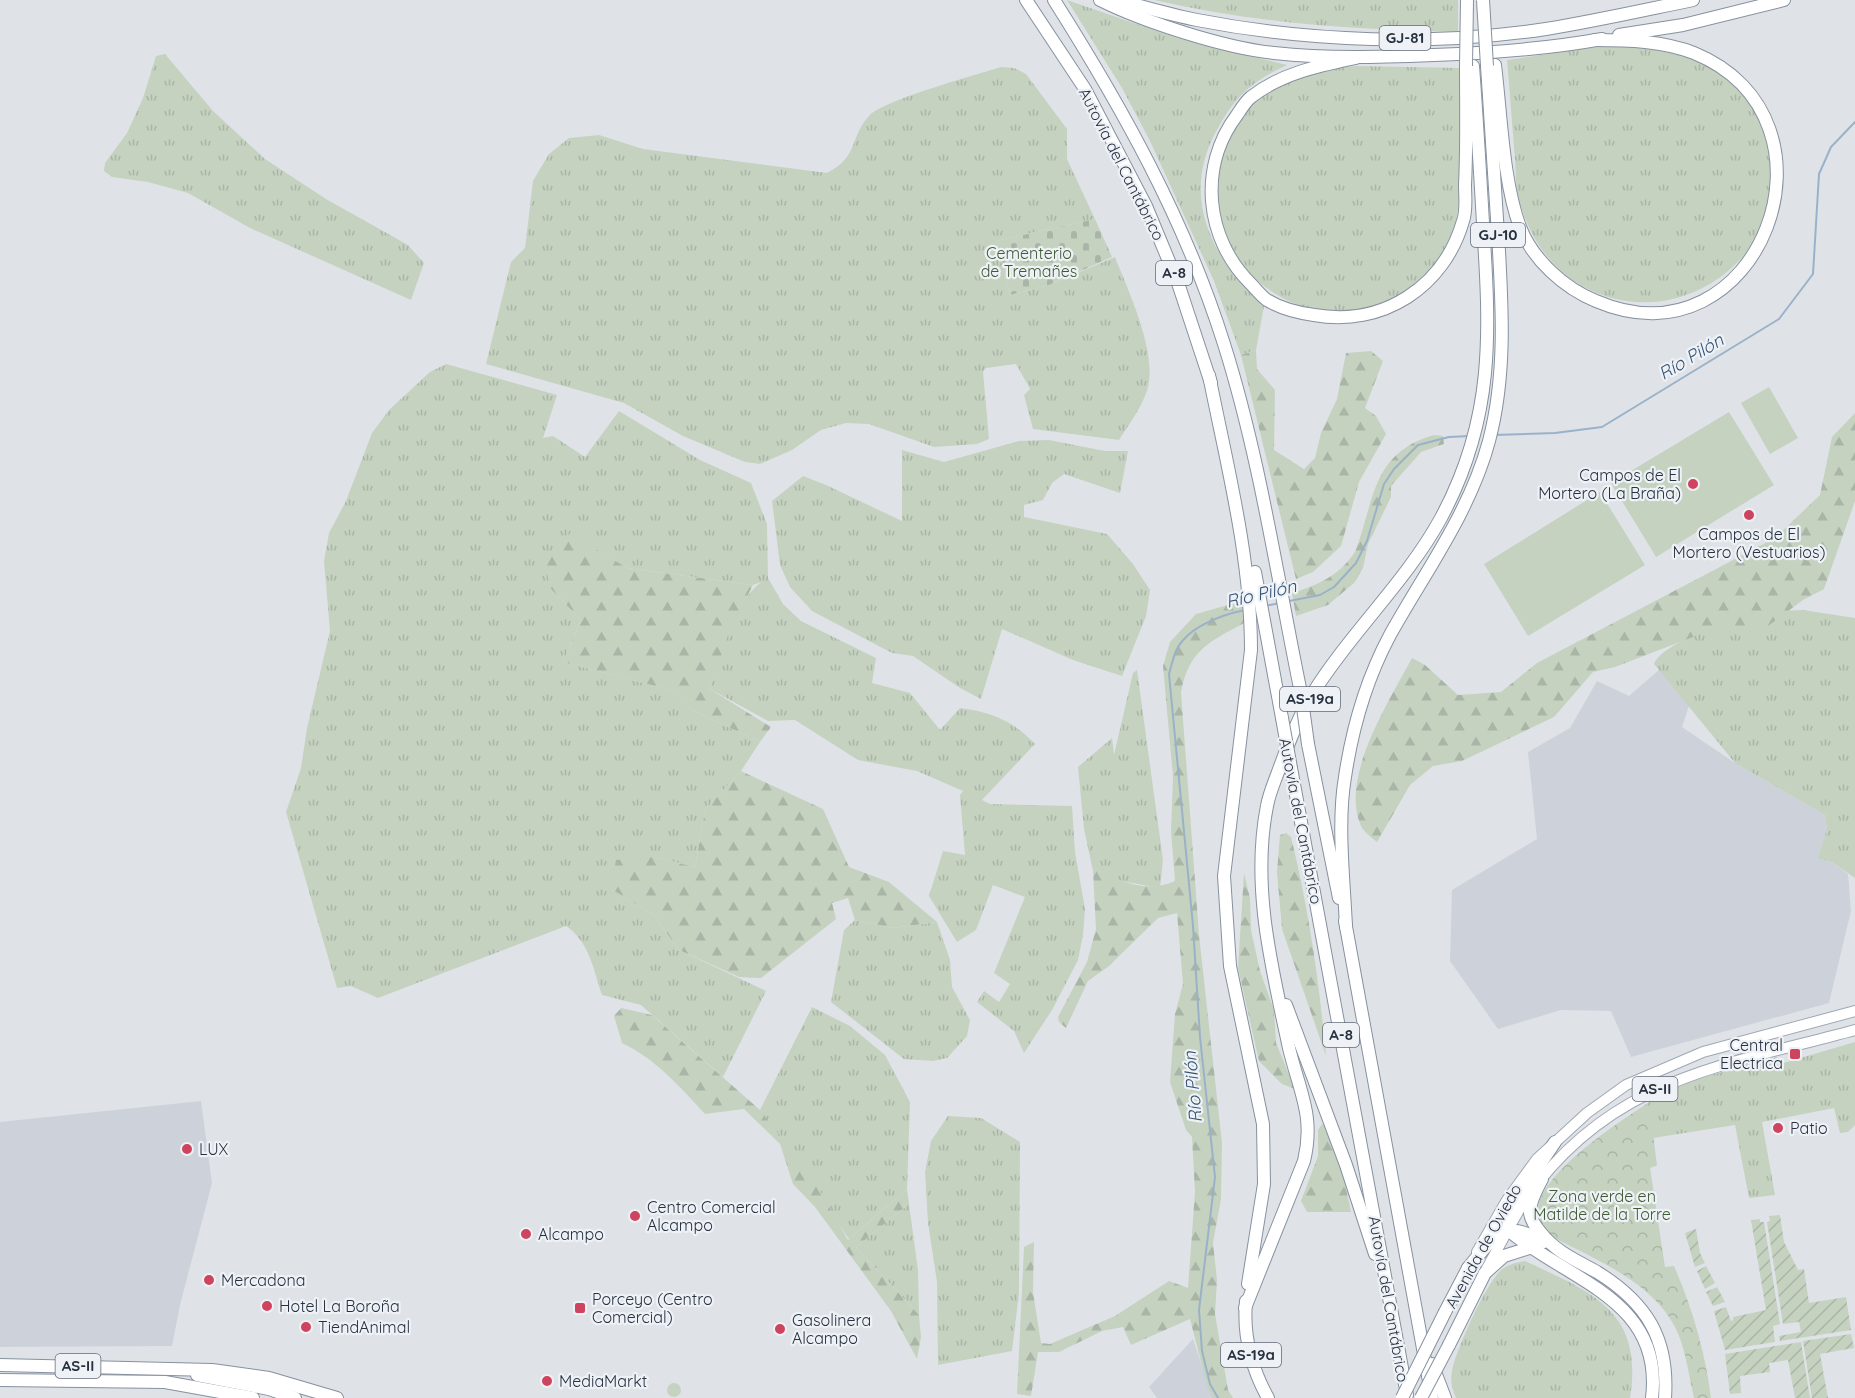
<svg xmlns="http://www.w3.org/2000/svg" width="1855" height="1398" font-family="Quicksand,sans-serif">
  <defs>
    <pattern id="grass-tufts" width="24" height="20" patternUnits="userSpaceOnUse" patternTransform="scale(1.5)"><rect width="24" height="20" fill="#c5d2c0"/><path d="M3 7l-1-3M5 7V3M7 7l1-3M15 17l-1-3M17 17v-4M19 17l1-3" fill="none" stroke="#a9b5a6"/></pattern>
    <pattern id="forest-firs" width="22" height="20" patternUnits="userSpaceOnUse" patternTransform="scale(1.5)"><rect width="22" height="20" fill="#c5d2c0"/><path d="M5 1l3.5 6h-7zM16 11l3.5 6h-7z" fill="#a9b5a6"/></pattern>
    <pattern id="cemetery-stones" width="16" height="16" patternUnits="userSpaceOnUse" patternTransform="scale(1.5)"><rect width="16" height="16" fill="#c5d2c0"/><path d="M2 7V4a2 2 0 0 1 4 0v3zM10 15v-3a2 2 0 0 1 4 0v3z" fill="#a9b5a6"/></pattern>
    <pattern id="park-crowns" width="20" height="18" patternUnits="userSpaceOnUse" patternTransform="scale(1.5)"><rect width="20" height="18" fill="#c5d2c0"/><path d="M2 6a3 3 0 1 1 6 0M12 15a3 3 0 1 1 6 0" fill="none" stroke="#a9b5a6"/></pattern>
    <pattern id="garden-furrows" width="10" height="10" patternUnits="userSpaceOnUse" patternTransform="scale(1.5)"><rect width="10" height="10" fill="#c5d2c0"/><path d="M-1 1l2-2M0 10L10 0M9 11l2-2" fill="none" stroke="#a9b5a6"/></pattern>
  </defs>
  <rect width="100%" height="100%" fill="#dfe3e8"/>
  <!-- built -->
  <g fill="#cdd2da">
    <polygon points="1660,669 1689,706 1682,727 1735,763 1825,815 1827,829 1819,859 1830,861 1848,874 1851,911 1829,1003 1631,1057 1611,1011 1561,1010 1498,1029 1450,961 1452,890 1537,839 1528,752 1570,728 1597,681 1629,696"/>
    <polygon points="201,1101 212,1183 180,1305 172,1346 0,1347 0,1122"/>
    <polygon points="1193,1339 1213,1398 1157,1398 1149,1387"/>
  </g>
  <!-- grass -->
  <g fill="url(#grass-tufts)">
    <path d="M1067,0L1177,38L1287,65C1253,81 1236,95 1218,128C1179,196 1211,258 1264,306L1256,350L1241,355L1214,281L1150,141L1122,88Z"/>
    <path d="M1154,0H1458V32C1355,30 1254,23 1154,0Z"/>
    <path d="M1604,46C1633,47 1661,48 1689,58C1748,79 1782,137 1770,198C1768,211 1763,229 1756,240C1720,293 1657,317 1597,293C1557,277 1533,245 1520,204C1515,191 1516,173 1515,159C1512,126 1510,93 1507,60Z"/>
    <polygon points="165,54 213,111 265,159 326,199 408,245 424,263 411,300 250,228 188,193 148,182 112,177 104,171 105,163 127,133 143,98 156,56"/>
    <path d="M1357,66L1461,68C1461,114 1466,190 1453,232C1444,262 1417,286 1390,300C1361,316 1329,317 1298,305C1231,279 1202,213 1226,147C1231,133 1241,114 1252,104C1282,79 1319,68 1357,66Z"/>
    <path d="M1001,67L1014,68L1026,74L1067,129V159L1095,219L996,241L1010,295L1049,285L1115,257C1128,291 1162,360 1145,396C1139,411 1128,426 1119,440L1033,429L1024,395L1030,389L1016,364L986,368L983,372L989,439L977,444L934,447L869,424L846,423L821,430L792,450L760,464L745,462L683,436L624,403L486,364L511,262L525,248L533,181L549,154L569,138L599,135L643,149L827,173C860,156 849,136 870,115C885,100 975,75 1001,67Z"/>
    <path d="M446,364L557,395L543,438L553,436L585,457L619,411L700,460L751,483L767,524L768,578L783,604L801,621L876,658L872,683L910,693L940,730L960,708C992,712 1013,721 1035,744L982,800L990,804L1072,806L1075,852L1085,909L1083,935L1078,960L1052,1010L1024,1053L1014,1031L977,1002L984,991L999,1002L1010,984L994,973L1025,897L993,885L976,930L957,942L929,896L943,851L965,855L960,795L963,791L917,771L858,760L795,720L768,721L710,689C722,654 732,605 761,582L753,585L627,568L570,534L550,588L581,620L563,662L679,692L690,709L760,742L741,771L705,810L695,867L654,857L611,889L654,915L679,950L766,991L723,1077L641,1005L602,995C594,971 589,941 566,926L378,998L351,986L337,988L286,812L301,768L307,728L330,631L324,561L329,533L346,501L372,433L389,410L430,372Z"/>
    <polygon points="1049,440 1105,451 1128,451 1120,493 1064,474 1052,483 1043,500 1024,505 1024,517 1107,534 1133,564 1150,590 1146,616 1122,676 1073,660 1002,629 981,699 960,688 913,656 892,653 812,611 790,587 780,565 772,501 803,476 826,485 902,521 902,450 944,462 1019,441"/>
    <path d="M1803,610L1855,618V878L1830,861L1818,859L1827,829L1825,815L1735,763L1654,664C1663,642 1738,616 1761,612C1775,610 1789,611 1803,610Z"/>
    <polygon points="1137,670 1163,860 1160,888 1115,880 1097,868 1093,871 1084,829 1078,767 1112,738 1114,755 1133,673"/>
    <polygon points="855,920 893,928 937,922 950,960 952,987 970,1020 967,1036 947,1058 933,1061 904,1059 831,1002 844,930"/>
    <polygon points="812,1007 850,1026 885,1055 910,1102 907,1189 849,1239 760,1110"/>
    <path d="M1855,1042V1125L1848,1132L1840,1133L1834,1108L1762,1122L1775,1195L1749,1198L1735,1125L1653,1138L1642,1107C1680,1079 1732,1070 1777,1057L1780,1064Z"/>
    <polygon points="948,1116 981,1118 1020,1142 1019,1293 1012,1351 938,1365 937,1282 928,1223 925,1172 931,1141"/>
    <polygon points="909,1204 918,1270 919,1315 856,1247"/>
    <path d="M1525,1261C1594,1293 1644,1312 1630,1398H1456C1452,1389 1450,1381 1452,1371C1456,1350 1485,1286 1500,1271C1506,1265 1517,1262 1525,1261Z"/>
    <circle cx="674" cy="1390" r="7"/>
  </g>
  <!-- forest -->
  <g fill="url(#forest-firs)">
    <polygon points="1256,350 1257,369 1275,390 1274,450 1304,469 1315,458 1321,433 1337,399 1346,353 1371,351 1383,361 1365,408 1376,416 1386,434 1359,482 1341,546 1313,572 1296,579 1241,355"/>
    <path d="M1855,413V501L1824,589L1803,600L1768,626L1737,634L1711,630L1615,667L1593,672L1554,717L1462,761L1433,766L1410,785L1377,842C1372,838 1364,832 1361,826C1339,777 1390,700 1412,658L1425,665L1458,695L1501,692L1537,663L1775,538L1820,495L1832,437Z"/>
    <path d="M1434,435L1443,436L1444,444L1421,452L1391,486V497L1368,544L1363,568L1354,583L1328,605L1296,616L1292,593C1318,585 1339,576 1355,552C1375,500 1371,453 1434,435Z"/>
    <polygon points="570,533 627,568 753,585 729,632 710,689 771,727 760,742 690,709 678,692 563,662 581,620 550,588 545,562"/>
    <path d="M1242,601L1244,623C1209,642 1189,650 1181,692L1199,935L1222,1143L1221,1199L1213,1243L1217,1280L1215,1314L1228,1390L1233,1398H1213L1208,1389L1190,1319L1131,1345L1123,1327L1102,1331L1059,1352H1038L1031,1396L1017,1394L1024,1247L1034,1242L1033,1292L1041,1343L1050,1344L1115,1316L1169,1281L1188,1288L1195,1192L1192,1137L1186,1130L1170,1082L1175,1014L1183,984L1177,913L1158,918L1109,966L1088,981L1066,1028L1059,1022L1058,1017L1087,962L1096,929L1093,871L1097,868C1119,883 1150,893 1175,881L1171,831L1173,777L1163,666L1170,642L1196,614Z"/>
    <polygon points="741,771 823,809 849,867 889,882 937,922 893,928 855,920 848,898 832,903 836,919 761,978 739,977 679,950 654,915 611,889 616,860 654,857 695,867 705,810"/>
    <path d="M1286,833L1291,837C1309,910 1319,981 1326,1056L1282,929L1277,872L1280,835Z"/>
    <polygon points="1244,873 1250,898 1251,930 1260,971 1274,1010 1276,1043 1295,1089 1282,1084 1259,1061 1238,968"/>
    <path d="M621,1008L652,1015L760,1110L811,1175L848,1240L907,1189L909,1204L856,1247L919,1315L921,1337L917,1359L891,1311L815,1207L793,1184L780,1144L744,1109L705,1114C680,1087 656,1059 622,1043L614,1016Z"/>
    <polygon points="1322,1124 1325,1126 1342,1169 1351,1212 1307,1212 1301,1201 1318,1156 1318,1130"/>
  </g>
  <!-- cemetery -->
  <polygon fill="url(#cemetery-stones)" points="1095,219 1112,257 1049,285 1010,295 996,241"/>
  <!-- park -->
  <path fill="url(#park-crowns)" d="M1642,1107L1653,1134L1657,1165L1650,1168L1665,1267L1674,1266C1693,1310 1705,1351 1711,1398H1694C1689,1377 1686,1351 1677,1331C1653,1280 1591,1258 1545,1233C1543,1226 1538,1217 1538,1210C1539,1175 1614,1125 1642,1107Z"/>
  <!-- garden -->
  <g fill="url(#garden-furrows)">
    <polygon points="1780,1215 1784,1242 1798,1270 1804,1269 1809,1303 1846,1297 1851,1330 1780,1341 1779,1336 1801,1332 1799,1322 1783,1324 1767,1222 1770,1221 1769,1216"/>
    <polygon points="1760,1219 1760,1222 1764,1222 1780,1324 1773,1326 1775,1342 1725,1350 1714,1311 1726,1307 1731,1321 1733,1320 1733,1317 1766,1310 1751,1220"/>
    <polygon points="1696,1229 1700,1253 1705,1263 1695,1267 1685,1233"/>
    <polygon points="1706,1266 1715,1283 1705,1289 1697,1271"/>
    <polygon points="1717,1287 1725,1302 1713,1306 1706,1292"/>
    <polygon points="1851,1334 1854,1348 1820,1354 1828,1398 1812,1398 1803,1341"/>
    <polygon points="1801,1342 1810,1398 1795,1398 1788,1360 1769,1363 1770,1372 1740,1376 1741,1393 1730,1394 1725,1354"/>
  </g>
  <!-- pitch -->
  <g fill="#c5d2c0">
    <polygon points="1769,387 1798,438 1770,454 1741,403"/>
    <polygon points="1729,412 1774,485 1656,557 1611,483"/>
    <polygon points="1600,492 1645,565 1528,636 1484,564"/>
  </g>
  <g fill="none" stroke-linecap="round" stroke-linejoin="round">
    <!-- stream -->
    <g stroke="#9ab2c9" stroke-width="2">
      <polyline points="1494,435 1555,433 1602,427 1779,319 1813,274 1819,174 1831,147 1855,122"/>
      <polyline points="1289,601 1320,595 1334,587 1356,563 1367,541 1384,484 1394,469 1418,445 1449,437 1470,436"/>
      <polyline points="1265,606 1280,603"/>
      <path d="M1218,1398L1210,1384L1202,1351L1199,1310L1215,1177L1200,1037L1193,926L1169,674C1171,667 1173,658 1176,651C1187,627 1221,615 1245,610"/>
    </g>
    <defs>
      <g id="primary">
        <polyline points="1477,1252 1507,1200 1537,1159 1587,1113 1626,1085 1703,1052 1855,1011"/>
        <path d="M1486,1270C1499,1247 1510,1224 1524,1202C1608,1079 1722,1066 1855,1030"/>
      </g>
      <g id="trunk">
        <polyline points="1445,1312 1468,1268"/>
        <polyline points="1449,1345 1485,1273"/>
        <polyline points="0,1365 212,1370 269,1378 337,1398"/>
        <polyline points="197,1375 269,1389 295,1398"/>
        <polyline points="0,1380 165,1382 253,1398"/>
      </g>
      <g id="motorway">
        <polyline points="1026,0 1085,89 1146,206 1178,283 1211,383"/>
        <path d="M1054,0C1123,109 1185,220 1224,344C1260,458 1277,577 1301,693"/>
        <path d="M1100,0C1144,22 1225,48 1274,53C1328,59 1381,57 1434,55C1490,53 1547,49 1602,39"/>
        <path d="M1118,0C1144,7 1171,15 1197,20C1310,42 1432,46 1546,29C1595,21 1644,10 1693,0"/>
        <polyline points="1619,35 1683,25 1784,0"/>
        <path d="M1356,58C1318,66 1282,73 1251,97C1245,102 1241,109 1237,115C1198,167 1205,239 1251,284C1256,289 1261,296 1267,300C1280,308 1300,313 1314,315C1383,327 1444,287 1463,221C1467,210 1465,196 1465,185C1467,145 1466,106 1466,66"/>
        <path d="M1495,65C1501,113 1503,182 1520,227C1533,260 1564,288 1596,301C1759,371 1855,119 1694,53C1663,41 1628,40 1595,40"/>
        <path d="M1209,375C1227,466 1251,557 1251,650L1224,876L1230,966L1263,1124L1264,1184L1248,1284"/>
        <polyline points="1255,572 1282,718"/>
        <polyline points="1308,744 1339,898"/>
        <polyline points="1291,768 1407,1395"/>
        <polyline points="1345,921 1432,1398"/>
        <path d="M1346,927C1344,880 1337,824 1345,777C1352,730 1367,678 1390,635C1425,572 1470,512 1489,441C1507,373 1502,303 1498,234C1494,178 1491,122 1487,66"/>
        <polyline points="1286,1005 1346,1165 1375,1254"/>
        <path d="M1542,1179C1537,1189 1529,1202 1530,1213C1531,1221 1536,1227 1541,1233C1556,1252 1576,1260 1597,1272C1647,1303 1669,1339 1665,1398"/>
        <path d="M1508,1230C1568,1281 1664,1299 1652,1398"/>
        <polyline points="1508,1230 1509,1211 1555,1142"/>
        <path d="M1468,1268C1494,1237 1503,1217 1544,1242"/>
        <polyline points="1485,1273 1504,1256 1529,1248"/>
        <path d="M1246,1301C1243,1335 1252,1369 1268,1398"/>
        <path d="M1245,1308L1304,1161C1315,1116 1299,1090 1289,1048C1272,968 1251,887 1267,806C1269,794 1274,783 1278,772C1288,745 1298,717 1313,693C1351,632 1406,582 1441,518C1495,418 1490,333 1483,223C1480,171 1477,119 1473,66"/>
        <polyline points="1432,1364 1445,1398"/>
      </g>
    </defs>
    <!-- primary casing -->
    <use href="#primary" stroke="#9ea8b4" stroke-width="12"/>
    <!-- trunk casing -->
    <use href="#trunk" stroke="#86919f" stroke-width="14"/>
    <!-- motorway casing -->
    <use href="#motorway" stroke="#86919f" stroke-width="14"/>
    <!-- primary -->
    <use href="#primary" stroke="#fff" stroke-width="10"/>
    <!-- trunk -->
    <use href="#trunk" stroke="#fff" stroke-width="12"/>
    <!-- motorway -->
    <use href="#motorway" stroke="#fff" stroke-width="12"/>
    <defs>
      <g id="trunk-bridge">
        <polyline points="1402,1398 1445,1312"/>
        <polyline points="1421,1398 1449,1345"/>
      </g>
      <g id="motorway-bridge">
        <polyline points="1483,0 1487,66"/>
        <polyline points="1466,66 1467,0"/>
        <polyline points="1301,693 1308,744"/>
        <polyline points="1282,718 1291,768"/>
      </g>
    </defs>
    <!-- trunk-bridge casing -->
    <use href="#trunk-bridge" stroke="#86919f" stroke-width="14" stroke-linecap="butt"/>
    <!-- motorway-bridge casing -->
    <use href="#motorway-bridge" stroke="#86919f" stroke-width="14" stroke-linecap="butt"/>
    <!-- trunk-bridge -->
    <use href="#trunk-bridge" stroke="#fff" stroke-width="12"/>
    <!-- motorway-bridge -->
    <use href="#motorway-bridge" stroke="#fff" stroke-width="12"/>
  </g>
  <!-- markers -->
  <g fill="#ce435e" stroke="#eef2f6" stroke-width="2">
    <circle cx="1693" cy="484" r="6"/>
    <circle cx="1749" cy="515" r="6"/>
    <rect x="1789" y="1048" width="12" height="12" rx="3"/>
    <circle cx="1778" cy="1128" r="6"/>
    <circle cx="187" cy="1149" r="6"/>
    <circle cx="635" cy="1216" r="6"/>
    <circle cx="526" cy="1234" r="6"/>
    <circle cx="209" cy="1280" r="6"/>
    <circle cx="267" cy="1306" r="6"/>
    <rect x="574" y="1302" width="12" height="12" rx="3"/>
    <circle cx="306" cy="1327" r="6"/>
    <circle cx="780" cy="1329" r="6"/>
    <circle cx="547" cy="1381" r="6"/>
  </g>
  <g text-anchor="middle" stroke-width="4.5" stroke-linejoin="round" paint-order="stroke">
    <!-- shield labels -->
    <g fill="#eef2f6" stroke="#636b77" stroke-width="1.5">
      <rect x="1379.5" y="26" width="51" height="24" rx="4.5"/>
      <rect x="1471" y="223" width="54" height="24" rx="4.5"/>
      <rect x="1156" y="261" width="36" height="24" rx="4.5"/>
      <rect x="1280" y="687" width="60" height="24" rx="4.5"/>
      <rect x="1323" y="1023" width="36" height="24" rx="4.5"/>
      <rect x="1632.5" y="1077" width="45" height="24" rx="4.5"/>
      <rect x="1221" y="1343" width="60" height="24" rx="4.5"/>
      <rect x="55.5" y="1354" width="45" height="24" rx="4.5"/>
    </g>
    <g font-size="15" font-weight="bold" fill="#283140">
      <text x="1405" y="43">GJ-81</text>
      <text x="1498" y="240">GJ-10</text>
      <text x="1174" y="278">A-8</text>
      <text x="1310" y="704">AS-19a</text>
      <text x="1341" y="1040">A-8</text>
      <text x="1655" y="1094">AS-II</text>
      <text x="1251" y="1360">AS-19a</text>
      <text x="78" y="1371">AS-II</text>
    </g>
    <!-- street labels -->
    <g font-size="16" fill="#283140" stroke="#eef2f6">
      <text transform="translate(1122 164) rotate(63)" y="6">Autovía del Cantábrico</text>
      <text transform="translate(1301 821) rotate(79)" y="6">Autovía del Cantábrico</text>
      <text transform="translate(1483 1246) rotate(-61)" y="6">Avenida de Oviedo</text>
      <text transform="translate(1389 1299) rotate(80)" y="6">Autovía del Cantábrico</text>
    </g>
    <!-- park labels -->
    <g font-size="16" fill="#3e5b35" stroke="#eef2f6">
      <text x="1029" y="259">Cementerio<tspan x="1029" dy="18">de Tremañes</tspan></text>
      <text x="1602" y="1202">Zona verde en<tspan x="1602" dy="18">Matilde de la Torre</tspan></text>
    </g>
    <!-- poi labels -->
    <g font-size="16" fill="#283140" stroke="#eef2f6" text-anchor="start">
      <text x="1681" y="481" text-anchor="end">Campos de El<tspan x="1681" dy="18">Mortero (La Braña)</tspan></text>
      <text x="1749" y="540" text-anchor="middle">Campos de El<tspan x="1749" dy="18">Mortero (Vestuarios)</tspan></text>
      <text x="1783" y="1051" text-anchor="end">Central<tspan x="1783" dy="18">Electrica</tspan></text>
      <text x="1790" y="1134">Patio</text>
      <text x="199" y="1155">LUX</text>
      <text x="647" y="1213">Centro Comercial<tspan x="647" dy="18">Alcampo</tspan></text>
      <text x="538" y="1240">Alcampo</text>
      <text x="221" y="1286">Mercadona</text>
      <text x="592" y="1305">Porceyo (Centro<tspan x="592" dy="18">Comercial)</tspan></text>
      <text x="279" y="1312">Hotel La Boroña</text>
      <text x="792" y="1326">Gasolinera<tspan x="792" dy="18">Alcampo</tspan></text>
      <text x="318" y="1333">TiendAnimal</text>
      <text x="559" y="1387">MediaMarkt</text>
    </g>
    <!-- water labels -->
    <g font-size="18" font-style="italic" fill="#325274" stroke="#eef2f6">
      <text transform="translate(1691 357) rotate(-31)" y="6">Río Pilón</text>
      <text transform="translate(1261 594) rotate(-13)" y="6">Río Pilón</text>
      <text transform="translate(1193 1087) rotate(-95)" y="6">Río Pilón</text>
    </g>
  </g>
</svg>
